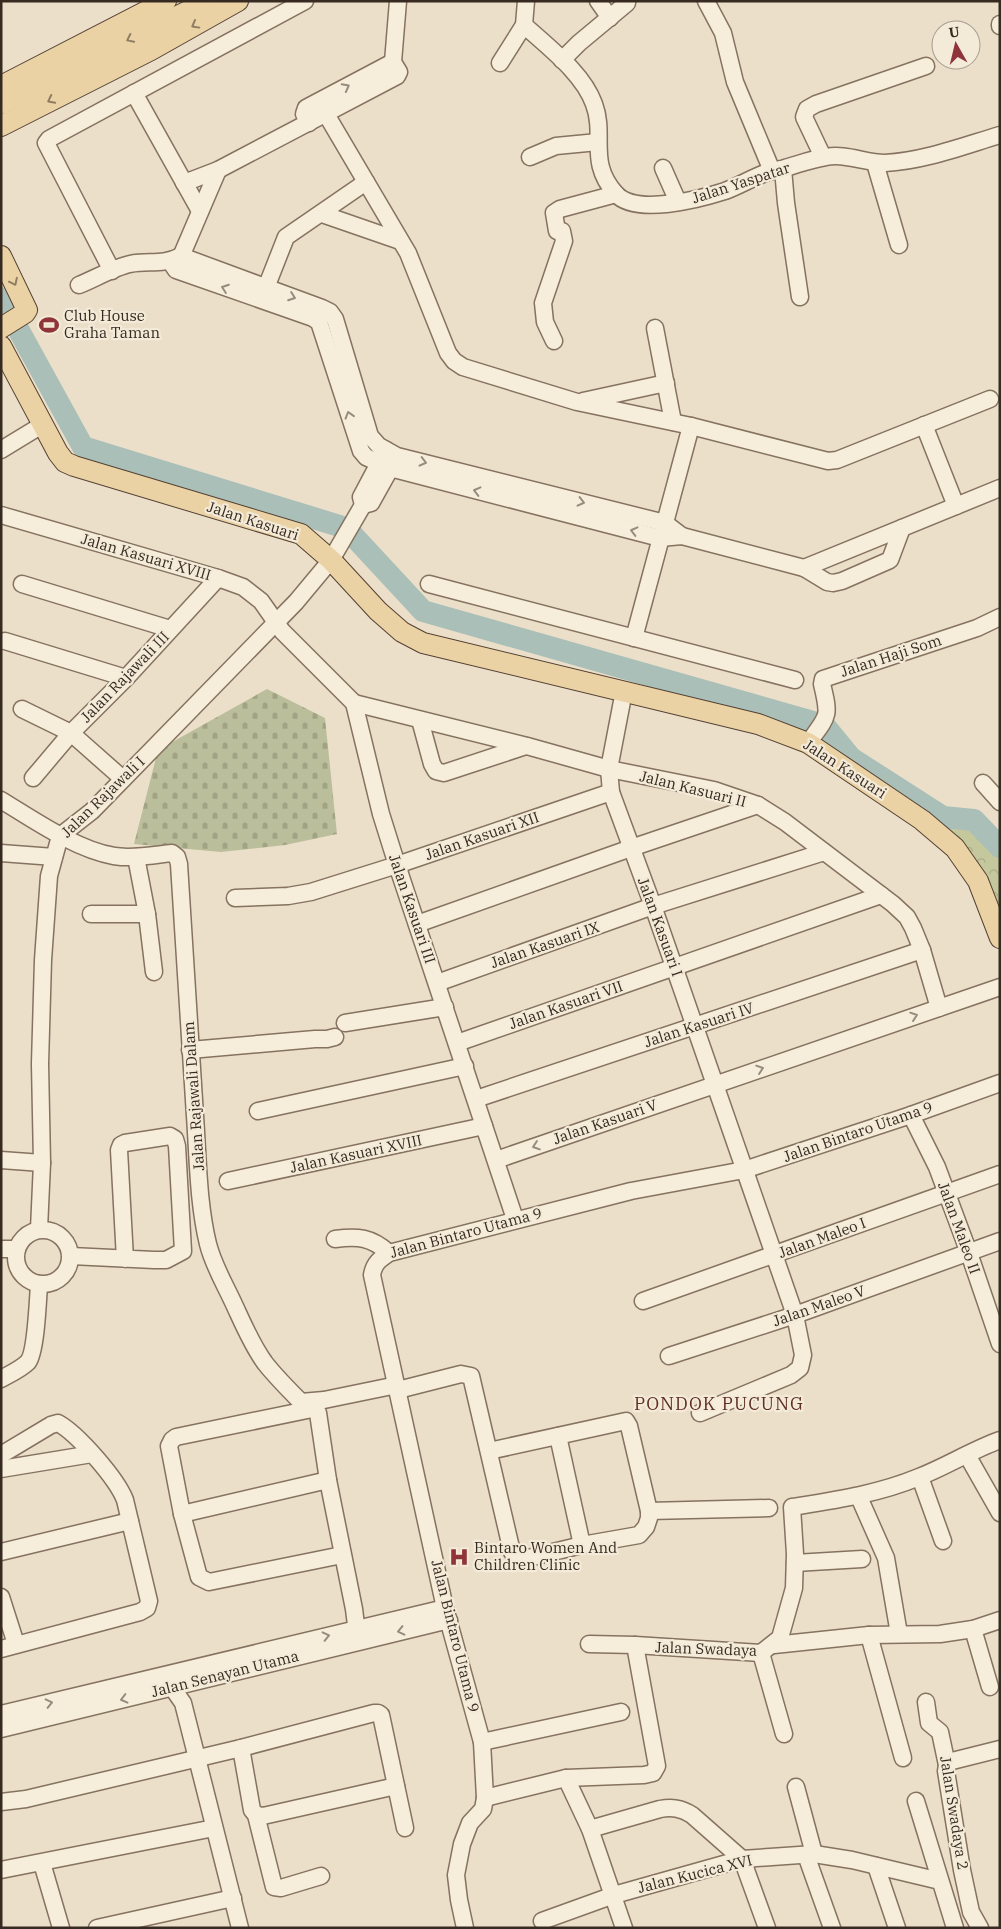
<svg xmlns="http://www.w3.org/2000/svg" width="1001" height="1929" font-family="'IBM Plex Serif',serif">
  <defs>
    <pattern id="forest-crowns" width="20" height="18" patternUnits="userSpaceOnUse" patternTransform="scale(1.25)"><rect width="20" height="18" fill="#c5c89d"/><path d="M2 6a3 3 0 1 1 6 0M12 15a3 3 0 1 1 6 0" fill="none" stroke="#aaac87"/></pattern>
    <pattern id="cemetery-stones" width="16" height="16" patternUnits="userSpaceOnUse" patternTransform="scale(1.25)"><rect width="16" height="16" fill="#bbbe9b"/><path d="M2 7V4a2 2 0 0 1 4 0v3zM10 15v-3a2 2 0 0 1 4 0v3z" fill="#a1a385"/></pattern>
  </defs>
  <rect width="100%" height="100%" fill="#ebdfc9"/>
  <!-- forest -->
  <polygon fill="url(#forest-crowns)" points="902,796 910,796 953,824 982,826 1000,845 1000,916"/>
  <!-- cemetery -->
  <polygon fill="url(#cemetery-stones)" points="267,689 325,718 337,834 285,845 221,852 134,844 158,750"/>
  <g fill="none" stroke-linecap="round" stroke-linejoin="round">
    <!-- river -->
    <polyline stroke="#a9bfb8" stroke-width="22" points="1,298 83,447 346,528 423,611 824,725 851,758 943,817 974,820 1000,847"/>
    <defs>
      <g id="minor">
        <path d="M526,1L524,25C548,47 583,73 594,104C606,136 587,162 616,194C636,216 700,199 725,191C741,185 755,176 771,171C775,169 781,170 785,168C799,164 812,159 826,157C846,153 865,163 885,163C924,161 963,146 1000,135"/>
        <polyline points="598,1 610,18"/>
        <polyline points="706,1 723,33 735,82 772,171"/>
        <polyline points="1000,24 1000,26"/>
        <polyline points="562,60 579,43 627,3"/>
        <polyline points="500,63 524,25"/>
        <polyline points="134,93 200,211"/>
        <polyline points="326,114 408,253 448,353 454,361 463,367 577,402 691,426 828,461 837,460 990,399"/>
        <polyline points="309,123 304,114 306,108 393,62"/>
        <polyline points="530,157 556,146 598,142"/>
        <polyline points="823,157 804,117 807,109 816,104 926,66"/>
        <polyline points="875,163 899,245"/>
        <polyline points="663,168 678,202"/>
        <polyline points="783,169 786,203 800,297"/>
        <polyline points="184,183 218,170 397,76 399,72 393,62 398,1"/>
        <polyline points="322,214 400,241"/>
        <polyline points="170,261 176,270 313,318 319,322 361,451 366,457 390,468 660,538 682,536 804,568 1000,488"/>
        <polyline points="177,266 218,170"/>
        <polyline points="112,271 46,143 49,139 305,1"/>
        <path d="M79,285C94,279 115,267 130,264C150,260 161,266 181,256L322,308L330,312L335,319L370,436L379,446L397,456L665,523L682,536"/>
        <polyline points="262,298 286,237 366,182"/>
        <polyline points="655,328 673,422"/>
        <polyline points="554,341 545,322 543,303 564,241 562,231 557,231 554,213 560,209 616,194"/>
        <polyline points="583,401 666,383"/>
        <polyline points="924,425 956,506"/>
        <polyline points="1,450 42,425"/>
        <polyline points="363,505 371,503 395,460"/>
        <polyline points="1,515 218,578 243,587 261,601 282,631 354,703 381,814 397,865 515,1219"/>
        <polyline points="804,568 827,582 833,583 842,581 890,560 902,528"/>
        <polyline points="22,584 170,629"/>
        <polyline points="429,584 795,680"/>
        <polyline points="634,638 691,426"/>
        <polyline points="5,641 126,678"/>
        <polyline points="624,691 609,769 611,792 653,906 795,1315 803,1355 800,1368 791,1375 700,1413"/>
        <polyline points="354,703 527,746 609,769 714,790 758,805 785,822 893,904 907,917 913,928 922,950 939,1008"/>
        <polyline points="22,709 71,733 123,779"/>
        <polyline points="420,720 432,764 436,771 444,773 526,746"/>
        <path d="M808,743C829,715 830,717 822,684L823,679L977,628L1000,617"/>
        <polyline points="33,778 71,733 126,678 218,578"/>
        <polyline points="983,783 1000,802"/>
        <path d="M1,800C34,820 77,850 114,856C133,859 153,855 172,853L177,857L179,864C185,948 189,1032 195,1116C198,1158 198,1203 208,1244C213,1264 223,1281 232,1300C242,1321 251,1344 265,1363C276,1377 288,1389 301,1402L324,1400L397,1385"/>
        <polyline points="1,853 54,857"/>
        <polyline points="136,857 147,914 154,972"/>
        <polyline points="235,898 288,896 311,892 397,865 611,792"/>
        <polyline points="91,914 147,914"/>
        <polyline points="417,924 631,848 758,805"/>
        <polyline points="437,983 653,906 824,852"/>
        <polyline points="345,1023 445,1007"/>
        <polyline points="457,1043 881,895"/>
        <polyline points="190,1050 315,1039 327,1039 335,1037"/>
        <polyline points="476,1099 922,950"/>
        <polyline points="258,1111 465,1066"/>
        <polyline points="911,1115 937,1167 969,1253 1000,1344"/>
        <polyline points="1,1160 42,1163"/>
        <polyline points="496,1160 1000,987"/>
        <polyline points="228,1181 484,1126"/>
        <polyline points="39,1229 42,1163 40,1064 43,960 49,876 60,836 92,811 296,602 331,560 363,505 361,497 386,450"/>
        <circle cx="43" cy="1257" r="27"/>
        <path d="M335,1239C358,1236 371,1237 389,1253"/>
        <polyline points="1,1249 17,1249"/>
        <polyline points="71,1256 154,1260 166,1260 183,1251 177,1146 175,1139 170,1136 125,1143 121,1145 119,1150 125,1259"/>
        <polyline points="643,1301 1000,1174"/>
        <polyline points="669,1356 795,1315 1000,1241"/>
        <path d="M1,1379C10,1374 21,1369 28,1362C36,1352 38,1299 39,1284"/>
        <polyline points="398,1390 461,1374 471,1376 512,1552 515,1556 524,1559 582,1545 639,1535 646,1527 649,1518 649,1511 629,1426 626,1421 489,1451"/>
        <polyline points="558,1436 582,1545"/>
        <path d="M1,1455L51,1425L58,1423C78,1434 117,1479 125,1500L149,1601L147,1608L140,1612L1,1649"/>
        <polyline points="967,1455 1000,1513"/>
        <polyline points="1,1469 92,1454"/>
        <polyline points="920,1477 943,1541"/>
        <polyline points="859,1497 886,1558 899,1634"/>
        <polyline points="649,1511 769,1508"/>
        <polyline points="182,1514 328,1480"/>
        <polyline points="1,1552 130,1521"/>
        <polyline points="342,1555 209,1582 199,1577 182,1514 169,1446 172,1440 176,1437 312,1409 318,1413 328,1480 354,1609 358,1641"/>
        <polyline points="795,1563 862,1559"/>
        <polyline points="1,1597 16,1644"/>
        <polyline points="973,1629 990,1687"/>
        <polyline points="869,1635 903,1758"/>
        <path d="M589,1644L635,1645L761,1653L780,1638L794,1588L795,1554L792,1507C836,1500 878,1494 919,1477C947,1466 972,1450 1000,1440"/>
        <polyline points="774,1645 869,1635 940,1634 973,1629 1000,1620"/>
        <polyline points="761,1653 784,1734"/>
        <polyline points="175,1686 176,1693 183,1703 240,1928"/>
        <polyline points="926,1702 929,1723 940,1732 947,1765 946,1771 962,1870 971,1912 980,1928"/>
        <polyline points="1,1714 445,1608"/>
        <polyline points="1,1729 449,1620"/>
        <polyline points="482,1742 621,1712"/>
        <polyline points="241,1748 252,1810 256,1815 274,1887 281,1888 321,1876"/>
        <polyline points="947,1765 952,1761 1000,1749"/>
        <polyline points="566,1778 590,1829 624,1928"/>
        <polyline points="796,1787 814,1854"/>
        <polyline points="485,1798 566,1778 644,1775 653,1773 657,1766 635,1645"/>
        <polyline points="916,1801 955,1928"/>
        <polyline points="1,1802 26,1799 241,1748 374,1713 378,1713 381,1715 405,1828"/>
        <polyline points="256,1815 263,1816 396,1786"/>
        <path d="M590,1829L660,1809C672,1807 681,1808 692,1815L742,1859L767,1928"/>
        <polyline points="806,1855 832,1928"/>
        <polyline points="42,1863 61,1928"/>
        <polyline points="876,1866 897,1928"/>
        <polyline points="1,1870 214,1828"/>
        <polyline points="542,1921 614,1895 742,1859 814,1854 852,1860 940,1881"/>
        <polyline points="97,1928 233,1898"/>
        <path d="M465,1928L459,1900L456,1875L462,1844L470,1823L483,1809L485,1798L482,1742L445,1608L372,1275C374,1263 380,1259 389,1253L631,1191L744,1170L911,1115L1000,1083"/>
      </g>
      <g id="major">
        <polyline points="1,86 166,1"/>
        <polyline points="1,104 208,1"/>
        <polyline points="1,126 151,50 238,1"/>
        <polyline points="1,256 27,310 25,313 1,328"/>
        <polyline points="1,346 58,453 65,462 74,466 301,534 331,560 378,611 402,632 423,643 758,724 808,743 922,820 955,848 978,881 1000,938"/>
      </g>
    </defs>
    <!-- minor casing -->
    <use href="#minor" stroke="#85725f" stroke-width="19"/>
    <!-- major casing -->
    <use href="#major" stroke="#544133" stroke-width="22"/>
    <!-- minor -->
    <use href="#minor" stroke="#f6eddb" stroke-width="16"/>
    <!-- major -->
    <use href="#major" stroke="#ead2a5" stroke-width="20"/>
  </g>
  <!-- one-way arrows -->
  <defs><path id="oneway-chevron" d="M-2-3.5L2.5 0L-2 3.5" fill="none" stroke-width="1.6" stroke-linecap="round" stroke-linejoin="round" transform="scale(1.25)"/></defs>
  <g stroke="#907e63">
    <use href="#oneway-chevron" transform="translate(195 25) rotate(151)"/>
    <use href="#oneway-chevron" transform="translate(130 39) rotate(154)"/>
    <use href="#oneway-chevron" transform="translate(51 100) rotate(153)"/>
    <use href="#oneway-chevron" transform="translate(14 282) rotate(64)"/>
  </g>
  <g stroke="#968c7e">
    <use href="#oneway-chevron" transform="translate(346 87) rotate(-28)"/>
    <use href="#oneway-chevron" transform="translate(225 288) rotate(-160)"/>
    <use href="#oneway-chevron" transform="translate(292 297) rotate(20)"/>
    <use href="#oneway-chevron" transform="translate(349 415) rotate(-107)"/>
    <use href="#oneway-chevron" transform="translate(423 462) rotate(14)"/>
    <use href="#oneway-chevron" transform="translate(477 491) rotate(-166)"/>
    <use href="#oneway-chevron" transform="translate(581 502) rotate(14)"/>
    <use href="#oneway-chevron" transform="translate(634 531) rotate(-166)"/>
    <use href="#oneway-chevron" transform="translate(914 1016) rotate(-19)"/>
    <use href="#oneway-chevron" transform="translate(760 1069) rotate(-19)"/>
    <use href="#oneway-chevron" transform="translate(536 1146) rotate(161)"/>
    <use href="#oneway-chevron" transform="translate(401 1631) rotate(167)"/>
    <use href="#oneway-chevron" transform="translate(326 1636) rotate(-13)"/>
    <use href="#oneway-chevron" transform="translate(124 1699) rotate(166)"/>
    <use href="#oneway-chevron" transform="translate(49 1703) rotate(-13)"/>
  </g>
  <!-- icons -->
  <defs>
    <symbol id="stadium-bare" viewBox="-9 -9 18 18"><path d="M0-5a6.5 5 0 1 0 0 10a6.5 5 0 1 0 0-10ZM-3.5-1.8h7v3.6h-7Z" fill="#8f3438" stroke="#f3ead8" stroke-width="2.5" paint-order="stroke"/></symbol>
    <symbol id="hospital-bare" viewBox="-9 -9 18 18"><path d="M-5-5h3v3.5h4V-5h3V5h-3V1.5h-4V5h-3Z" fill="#8f3438" stroke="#f3ead8" stroke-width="2.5" paint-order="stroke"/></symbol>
  </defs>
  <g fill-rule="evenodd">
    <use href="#stadium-bare" x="35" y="311" width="28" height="28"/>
    <use href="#hospital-bare" x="445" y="1543" width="28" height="28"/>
  </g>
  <g text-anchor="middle" stroke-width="4.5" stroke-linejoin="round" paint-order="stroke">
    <!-- street labels -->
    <g font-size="15" fill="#372b21" stroke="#f3ead8">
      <text transform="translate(741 183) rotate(-18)" y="5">Jalan Yaspatar</text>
      <text transform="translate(253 521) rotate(18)" y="5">Jalan Kasuari</text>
      <text transform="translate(146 557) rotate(16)" y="5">Jalan Kasuari XVIII</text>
      <text transform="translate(891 656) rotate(-18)" y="5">Jalan Haji Som</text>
      <text transform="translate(125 677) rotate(-46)" y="5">Jalan Rajawali III</text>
      <text transform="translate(845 769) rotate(33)" y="5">Jalan Kasuari</text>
      <text transform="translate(693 789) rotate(14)" y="5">Jalan Kasuari II</text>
      <text transform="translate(103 797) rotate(-44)" y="5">Jalan Rajawali I</text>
      <text transform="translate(482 836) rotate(-19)" y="5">Jalan Kasuari XII</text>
      <text transform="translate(412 909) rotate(71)" y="5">Jalan Kasuari III</text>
      <text transform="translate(660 927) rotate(70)" y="5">Jalan Kasuari I</text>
      <text transform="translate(545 945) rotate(-19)" y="5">Jalan Kasuari IX</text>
      <text transform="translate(566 1005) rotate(-19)" y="5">Jalan Kasuari VII</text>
      <text transform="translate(699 1025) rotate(-18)" y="5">Jalan Kasuari IV</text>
      <text transform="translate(194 1096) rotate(-94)" y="5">Jalan Rajawali Dalam</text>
      <text transform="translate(605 1122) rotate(-19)" y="5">Jalan Kasuari V</text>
      <text transform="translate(858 1132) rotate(-19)" y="5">Jalan Bintaro Utama 9</text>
      <text transform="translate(356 1154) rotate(-12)" y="5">Jalan Kasuari XVIII</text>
      <text transform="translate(959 1228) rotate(70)" y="5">Jalan Maleo II</text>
      <text transform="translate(466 1233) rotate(-15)" y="5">Jalan Bintaro Utama 9</text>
      <text transform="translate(822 1238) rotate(-20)" y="5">Jalan Maleo I</text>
      <text transform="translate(819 1306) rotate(-19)" y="5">Jalan Maleo V</text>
      <text transform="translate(455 1636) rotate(76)" y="5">Jalan Bintaro Utama 9</text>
      <text transform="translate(706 1649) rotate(2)" y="5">Jalan Swadaya</text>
      <text transform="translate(225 1674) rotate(-14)" y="5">Jalan Senayan Utama</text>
      <text transform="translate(954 1813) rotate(81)" y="5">Jalan Swadaya 2</text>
      <text transform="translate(695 1874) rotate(-14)" y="5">Jalan Kucica XVI</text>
    </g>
    <!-- poi labels -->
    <g font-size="15" fill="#372b21" stroke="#f3ead8" text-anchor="start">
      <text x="64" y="321">Club House<tspan x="64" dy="17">Graha Taman</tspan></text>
      <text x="474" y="1553">Bintaro Women And<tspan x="474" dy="17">Children Clinic</tspan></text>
    </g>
    <!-- quarter labels -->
    <g font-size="18" letter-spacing="1" fill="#602f24" stroke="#f3ead8">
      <text x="719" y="1410">PONDOK PUCUNG</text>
    </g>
  </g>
  <!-- border -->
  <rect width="1001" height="1929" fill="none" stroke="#372b21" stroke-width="5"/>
  <!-- north arrow -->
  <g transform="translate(956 45) rotate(352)"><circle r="24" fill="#f3ead8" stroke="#a89e8f"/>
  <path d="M0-4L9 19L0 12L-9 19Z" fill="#8f3438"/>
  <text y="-8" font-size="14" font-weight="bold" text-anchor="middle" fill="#372b21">U</text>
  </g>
</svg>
